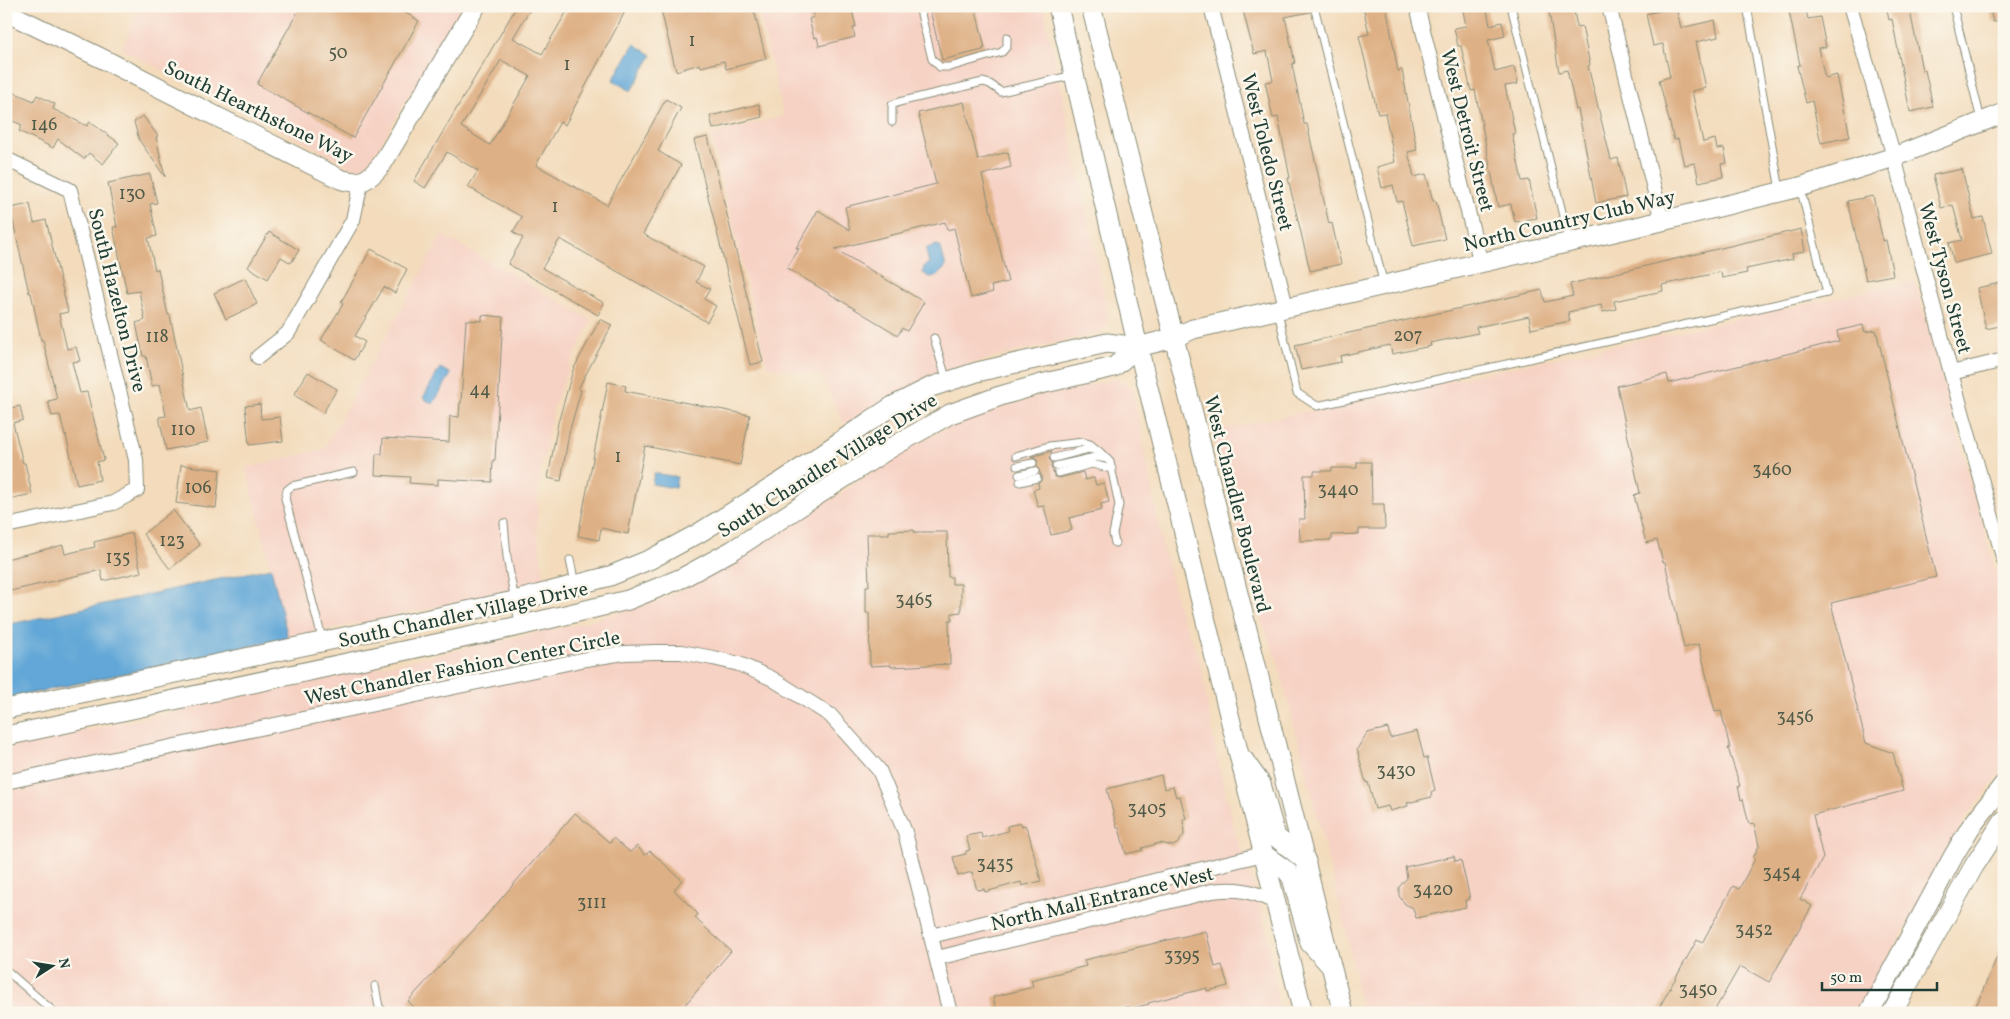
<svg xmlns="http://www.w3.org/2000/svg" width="2010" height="1019" font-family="Vollkorn,serif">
  <rect width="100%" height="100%" fill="#fbf7ec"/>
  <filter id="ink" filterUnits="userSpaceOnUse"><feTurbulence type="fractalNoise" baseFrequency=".02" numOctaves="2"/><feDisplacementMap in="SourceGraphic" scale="10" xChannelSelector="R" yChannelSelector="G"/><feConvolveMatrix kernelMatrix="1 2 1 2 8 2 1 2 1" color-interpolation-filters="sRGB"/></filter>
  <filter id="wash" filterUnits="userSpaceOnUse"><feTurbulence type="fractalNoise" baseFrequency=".0096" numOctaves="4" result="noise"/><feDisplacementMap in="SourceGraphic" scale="20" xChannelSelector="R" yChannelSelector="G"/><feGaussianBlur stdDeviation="1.12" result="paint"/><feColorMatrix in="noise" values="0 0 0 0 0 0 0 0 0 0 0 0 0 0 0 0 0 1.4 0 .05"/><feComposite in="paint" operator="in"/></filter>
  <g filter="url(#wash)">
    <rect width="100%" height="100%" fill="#f3dbbb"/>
    <!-- built -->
    <g fill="#f6d2c4">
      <polygon points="147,6 462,6 377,150 364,167 355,170 341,161 122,49 138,13"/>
      <polygon points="757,6 1043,6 1107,309 1108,324 1100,333 1011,353 929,376 880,402 845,425 821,375 767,367 711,135 784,116"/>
      <polygon points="442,235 592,320 571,362 554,406 538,485 537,532 545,584 288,638 246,468 324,449"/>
      <polygon points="1915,281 2004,602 2004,769 1967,815 1858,1013 1362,1013 1348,938 1278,661 1259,614 1212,432"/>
      <polygon points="1117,379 1131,387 1133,392 1161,538 1179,611 1199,656 1217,759 1236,835 1262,910 1280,1013 6,1013 6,748 579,624 630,610 667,597 727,567 916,444 954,424 1030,398"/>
    </g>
    <!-- water -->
    <g fill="#62a7d7" stroke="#407286">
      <polygon points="634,44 652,55 631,91 613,80"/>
      <polygon points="937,245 941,248 946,267 937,276 929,277 923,273 924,266 929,263 926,251 927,248"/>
      <polygon points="440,368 451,374 433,404 423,398"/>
      <polygon points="654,473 677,477 675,488 652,484"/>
      <polygon points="271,568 288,638 6,699 6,625"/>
    </g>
    <g id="blocks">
      <!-- building -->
      <g fill="#deb085" fill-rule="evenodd">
        <polygon points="301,6 394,6 419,21 353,138 257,84"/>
        <path d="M517,6H532L513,38L542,54L570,6H628L565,125L560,122L536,165L607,205L666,99L681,108L658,151L681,165L643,234L704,267L696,282L710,289L704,299L716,306L707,322L560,239L542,268L604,303L598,315L508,264L523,238L513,232L522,217L468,187L478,171L447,152L425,188L414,181ZM501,60L530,76L490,145L461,127Z"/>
        <polygon points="660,6 706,6 707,11 727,6 753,6 766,59 726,69 724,61 701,67 700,64 676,71"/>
        <polygon points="812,6 851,6 856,27 853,28 855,37 819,46 817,37 814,38 809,19 814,17"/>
        <polygon points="929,6 975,6 985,48 983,48 983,50 942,60"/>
        <polygon points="1242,6 1309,6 1310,12 1285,17 1295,63 1292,64 1304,124 1307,124 1329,224 1332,223 1341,264 1310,271 1288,178 1290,178 1278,117 1273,118 1265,82 1273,81 1267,51 1254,54"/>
        <polygon points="1363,6 1386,6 1398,71 1402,70 1417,150 1408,152 1414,177 1426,174 1433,201 1436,201 1445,239 1413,246 1402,201 1397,202 1393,185 1382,188 1377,167 1395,162 1385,113 1378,114 1359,36 1369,34"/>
        <polygon points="1462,6 1486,6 1490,25 1502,22 1505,36 1488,40 1495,72 1514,67 1518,84 1505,86 1515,133 1512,134 1522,181 1529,180 1537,218 1515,222 1511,204 1498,207 1475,90 1471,91 1461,46 1458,46 1454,28 1466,26"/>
        <polygon points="1548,6 1573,6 1577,27 1582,26 1590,65 1588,66 1611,160 1618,158 1626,197 1596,203 1578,109 1576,110 1567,70 1559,72"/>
        <polygon points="1788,6 1805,6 1808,19 1820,17 1826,47 1818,48 1825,78 1837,75 1850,137 1821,143 1812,101 1806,103 1797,66 1800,65"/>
        <polygon points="1886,6 1909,6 1922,70 1925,70 1933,107 1910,112 1892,19 1889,20"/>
        <polygon points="1989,6 2004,6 2004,20 1993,22"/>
        <polygon points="1676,7 1681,28 1715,20 1718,37 1696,42 1706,88 1692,91 1703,142 1715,139 1717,149 1724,148 1727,163 1721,164 1723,177 1699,182 1695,163 1684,165 1678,139 1674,140 1659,80 1670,77 1663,44 1653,46 1646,14"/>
        <polygon points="6,89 34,101 37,95 55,104 53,109 87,126 90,122 119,143 103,164 89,153 84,159 58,139 53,148 19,131 22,125 6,118"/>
        <polygon points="964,102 978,160 1008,152 1011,167 982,175 1008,282 991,286 993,292 971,298 954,228 947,230 945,222 835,249 924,302 907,331 902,328 898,335 787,268 799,249 796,248 818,210 850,230 845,207 936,184 918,113"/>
        <polygon points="759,104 762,117 713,129 710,116"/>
        <polygon points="143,116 158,136 156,137 165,177 139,140 134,122"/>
        <polygon points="708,137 763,362 750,365 694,140"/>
        <polygon points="1962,169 1974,219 1983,217 1992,254 1954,263 1949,243 1962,240 1953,205 1941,208 1933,175"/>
        <polygon points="150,174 157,203 150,204 157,236 148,238 155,270 158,269 168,315 170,315 190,411 201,408 208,442 166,450 159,417 166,416 160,384 152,386 146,356 143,356 136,323 145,320 139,291 127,293 113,227 117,227 108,183"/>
        <polygon points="1873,196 1883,241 1886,240 1893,275 1866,280 1848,201"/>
        <polygon points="30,204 34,223 46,220 68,312 59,314 67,349 76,347 80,361 72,362 80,393 87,392 104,460 97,462 100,480 77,485 66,435 65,436 60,415 52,416 48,401 57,399 43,340 41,340 31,293 29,293 10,208"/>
        <polygon points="1801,229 1805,251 1792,254 1793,259 1746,269 1747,273 1722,278 1721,272 1662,285 1663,291 1614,301 1616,309 1603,312 1601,305 1568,312 1570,321 1531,329 1529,316 1476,327 1478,333 1430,343 1431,346 1392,354 1390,345 1340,356 1341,362 1301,370 1295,345 1542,290 1545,302 1573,296 1570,284"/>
        <polygon points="269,232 299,250 291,263 281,257 268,279 248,267"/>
        <polygon points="371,249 407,269 395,293 384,287 355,336 365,342 354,360 321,340 343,304 341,302"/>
        <polygon points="245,278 257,304 226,319 214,293"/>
        <polygon points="2004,282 2004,325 1986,329 1977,288"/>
        <polygon points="482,315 503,317 495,460 493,460 492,482 438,479 438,485 409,483 410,477 375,475 376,454 382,454 383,438 449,442 450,416 459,417 460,403 461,403 466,320 482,321"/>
        <polygon points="600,319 612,325 578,389 581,390 569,433 561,481 548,478 558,423 573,370"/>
        <polygon points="1863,325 1865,332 1876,330 1936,577 1831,603 1866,743 1893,753 1903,791 1813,815 1823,858 1800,899 1812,906 1769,982 1740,966 1713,1013 1656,1013 1697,940 1702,943 1733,886 1739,889 1755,859 1753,858 1759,846 1754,823 1749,824 1743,799 1741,800 1738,786 1740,786 1728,748 1730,748 1721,711 1715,712 1699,644 1684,648 1665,562 1663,562 1657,540 1646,543 1634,495 1640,493 1617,386 1667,374 1669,383 1839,341 1837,331"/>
        <polygon points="308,372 337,389 323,413 294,395"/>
        <polygon points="608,382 626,386 625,391 750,415 740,465 645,446 628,534 601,528 599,540 578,536"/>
        <polygon points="260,404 261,419 280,417 283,441 249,445 245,406"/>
        <polygon points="20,406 23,420 13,423 23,463 25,463 32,494 9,499 6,488 6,409"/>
        <polygon points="1052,451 1049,459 1052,463 1051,467 1055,477 1059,478 1083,472 1085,480 1094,478 1096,485 1104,483 1109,502 1101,504 1102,510 1069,518 1072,530 1051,535 1044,506 1038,507 1033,490 1039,488 1038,483 1041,481 1042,477 1037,466 1037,460 1031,457"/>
        <polygon points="1357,462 1371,462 1372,504 1384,504 1385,529 1359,529 1359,534 1332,535 1332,540 1300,541 1299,519 1305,519 1304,475 1314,475 1314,471 1332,471 1332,468 1357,468"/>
        <polygon points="181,465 220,470 216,508 176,503"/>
        <polygon points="173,510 200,545 170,569 143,534"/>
        <polygon points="914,530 914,532 947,532 948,577 952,577 952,584 961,584 961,612 952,613 952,620 949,620 950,664 891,667 891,665 870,666 869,613 866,613 866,586 869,586 867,534 889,534 889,531"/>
        <polygon points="132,533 141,572 103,581 101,570 6,592 6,559 63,545 65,554 95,547 94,542"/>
        <polygon points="1388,728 1390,738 1417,731 1424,758 1427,757 1435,790 1431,792 1432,797 1407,803 1408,806 1390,811 1388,806 1375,809 1368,782 1366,783 1357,749 1367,733"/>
        <polygon points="1161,775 1164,789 1173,787 1176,797 1180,796 1186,819 1183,819 1184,835 1177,844 1173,846 1160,843 1142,848 1143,850 1126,854 1119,828 1117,828 1107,789"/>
        <polygon points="575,813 610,843 613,838 630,852 637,846 645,855 650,851 682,880 674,890 698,914 695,918 731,951 678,1013 420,1013 408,1001 481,922"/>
        <polygon points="1021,823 1022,826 1025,825 1029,834 1041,881 1022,886 1021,882 985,892 984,889 977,890 972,872 958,876 953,857 966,854 966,851 970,850 966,836 981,833 982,838 1008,831 1007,826"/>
        <polygon points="1454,856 1455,861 1461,860 1470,899 1465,900 1466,907 1416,918 1413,908 1405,904 1399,896 1399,887 1407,878 1405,867"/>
        <polygon points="1206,931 1215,967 1222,965 1228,986 1207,991 1207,988 1148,1003 1149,1004 1130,1009 1129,1006 1103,1013 997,1013 993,997 1033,987 1031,980 1086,966 1084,960"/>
        <polygon points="2004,941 2004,1013 1973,1013"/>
      </g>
    </g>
  </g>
  <g filter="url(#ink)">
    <use href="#blocks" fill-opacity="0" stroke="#898c78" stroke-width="1"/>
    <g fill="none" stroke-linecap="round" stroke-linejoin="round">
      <defs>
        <g id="lane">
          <polyline points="919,6 932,59 940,67 950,67 1002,52 1007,46 1007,37"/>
          <polyline points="1314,6 1384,285"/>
          <polyline points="1511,6 1569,240"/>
          <polyline points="1747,6 1780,190"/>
          <polyline points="1953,6 1981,120"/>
          <polyline points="892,122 892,105 899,102 983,82 990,84 1001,92 1074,75"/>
          <polyline points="1278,312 1297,393 1317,406 1827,293 1800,187"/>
          <polyline points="934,338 947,381"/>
          <polyline points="1016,456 1049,446 1083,442 1090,444 1100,452 1110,462 1119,505 1113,534 1115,543"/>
          <polyline points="1054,458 1088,449 1098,451"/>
          <polyline points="1017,466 1033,463"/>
          <polyline points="1056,466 1095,457 1107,459"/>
          <polyline points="1058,473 1092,464 1112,469"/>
          <polyline points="1019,475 1035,471"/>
          <polyline points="1020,482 1037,478"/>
          <polyline points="504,523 507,557 519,624"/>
          <polyline points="570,560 575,584"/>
          <polyline points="323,642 285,498 287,490 292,486 354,472"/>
          <polyline points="6,970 55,1013"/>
          <polyline points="375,986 379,1007 385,1013"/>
        </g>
        <g id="street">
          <polyline points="1211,6 1286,307"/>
          <polyline points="1417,6 1481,264"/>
          <polyline points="1609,6 1662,221"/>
          <polyline points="1850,6 1894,157 1951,373 2004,560"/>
          <polyline points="6,159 70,190 136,460 137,490 113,503 6,526"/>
          <polyline points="258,357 288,333 353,220 361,182"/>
          <polyline points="1951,373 2004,360"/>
          <polyline points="6,782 586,659 624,653 655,652 681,652 713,658 739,664 771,678 830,715 879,770 905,832 950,1013"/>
          <polyline points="931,936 1263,854"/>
          <path d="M937,958L1212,891C1238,888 1250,890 1275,902"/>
        </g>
        <g id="secondary">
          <polyline points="1058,6 1138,347 1303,1013"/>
          <polyline points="1091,6 1343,1013"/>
          <path d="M6,12L101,58L340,179C361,186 369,180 382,164L476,6"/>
          <polyline points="6,709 514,601 610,576 651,559 699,533 784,480 870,421 893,406 931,387 977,372 1003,366 1107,343 1138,347 1173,338 1193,329 1662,221 1800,187 1894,157 2004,113"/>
          <polyline points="6,736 519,626 628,600 682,578 733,550 887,450 950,414 1000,396 1041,384 1114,367 1138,347"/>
          <polyline points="1243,759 1261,784 1276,837 1306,861"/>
          <polyline points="1263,854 1287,871 1292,878 1310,943 1330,965"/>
          <polyline points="1869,1013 1954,855 1970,828 2004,784"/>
          <polyline points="1892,1013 1974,866 2004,820"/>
        </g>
      </defs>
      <!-- lane casing -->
      <use href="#lane" stroke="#898c78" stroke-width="9"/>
      <!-- street casing -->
      <use href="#street" stroke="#898c78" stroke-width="16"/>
      <!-- secondary casing -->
      <use href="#secondary" stroke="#898c78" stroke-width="21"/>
      <!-- lane -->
      <use href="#lane" stroke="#fff" stroke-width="7"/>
      <!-- street -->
      <use href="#street" stroke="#fff" stroke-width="14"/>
      <!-- secondary -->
      <use href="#secondary" stroke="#fff" stroke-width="19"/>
    </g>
  </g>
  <g text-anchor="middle" stroke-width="5" stroke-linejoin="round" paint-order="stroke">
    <!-- number labels -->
    <g font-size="18" fill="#4f5a48">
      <text x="692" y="46">1</text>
      <text x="338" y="58">50</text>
      <text x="567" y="70">1</text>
      <text x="44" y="130">146</text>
      <text x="132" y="199">130</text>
      <text x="555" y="212">1</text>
      <text x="1408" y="341">207</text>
      <text x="157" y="342">118</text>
      <text x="480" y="395">44</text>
      <text x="183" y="435">110</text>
      <text x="618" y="462">1</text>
      <text x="1772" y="475">3460</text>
      <text x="198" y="493">106</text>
      <text x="1338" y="495">3440</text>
      <text x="172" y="546">123</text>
      <text x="118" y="563">135</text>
      <text x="914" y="605">3465</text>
      <text x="1795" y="722">3456</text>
      <text x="1396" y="776">3430</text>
      <text x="1147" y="814">3405</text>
      <text x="995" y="869">3435</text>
      <text x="1782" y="878">3454</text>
      <text x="1433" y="895">3420</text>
      <text x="592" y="908">3111</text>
      <text x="1754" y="935">3452</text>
      <text x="1182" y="961">3395</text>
      <text x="1698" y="995">3450</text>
    </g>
    <!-- street labels -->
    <g font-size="20" fill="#1f3d34" stroke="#fbf7ec">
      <text transform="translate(259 111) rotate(26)" y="7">South Hearthstone Way</text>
      <text transform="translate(1468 130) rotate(76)" y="7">West Detroit Street</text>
      <text transform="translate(1268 152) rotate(76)" y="7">West Toledo Street</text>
      <text transform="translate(1569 220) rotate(-13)" y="7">North Country Club Way</text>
      <text transform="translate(1946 278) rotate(75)" y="7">West Tyson Street</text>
      <text transform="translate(118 300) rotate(76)" y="7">South Hazelton Drive</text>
      <text transform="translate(827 465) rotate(-32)" y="7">South Chandler Village Drive</text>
      <text transform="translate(1238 504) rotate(76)" y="7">West Chandler Boulevard</text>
      <text transform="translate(463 614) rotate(-12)" y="7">South Chandler Village Drive</text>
      <text transform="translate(462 667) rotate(-11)" y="7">West Chandler Fashion Center Circle</text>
      <text transform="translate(1102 898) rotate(-13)" y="7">North Mall Entrance West</text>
    </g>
  </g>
  <!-- margin -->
  <rect width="2010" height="1019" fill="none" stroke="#fbf7ec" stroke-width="25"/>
  <!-- north arrow -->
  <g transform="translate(52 966) rotate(78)" stroke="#fbf7ec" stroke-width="4" paint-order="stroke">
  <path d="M0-4L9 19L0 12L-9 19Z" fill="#1f3d34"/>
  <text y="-8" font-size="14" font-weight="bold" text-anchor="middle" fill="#1f3d34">N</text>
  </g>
  <!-- scale -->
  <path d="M1822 982v8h115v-8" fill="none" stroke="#1f3d34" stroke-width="2.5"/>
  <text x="1830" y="982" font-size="15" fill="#1f3d34" stroke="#fbf7ec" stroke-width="4" paint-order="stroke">50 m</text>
</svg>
